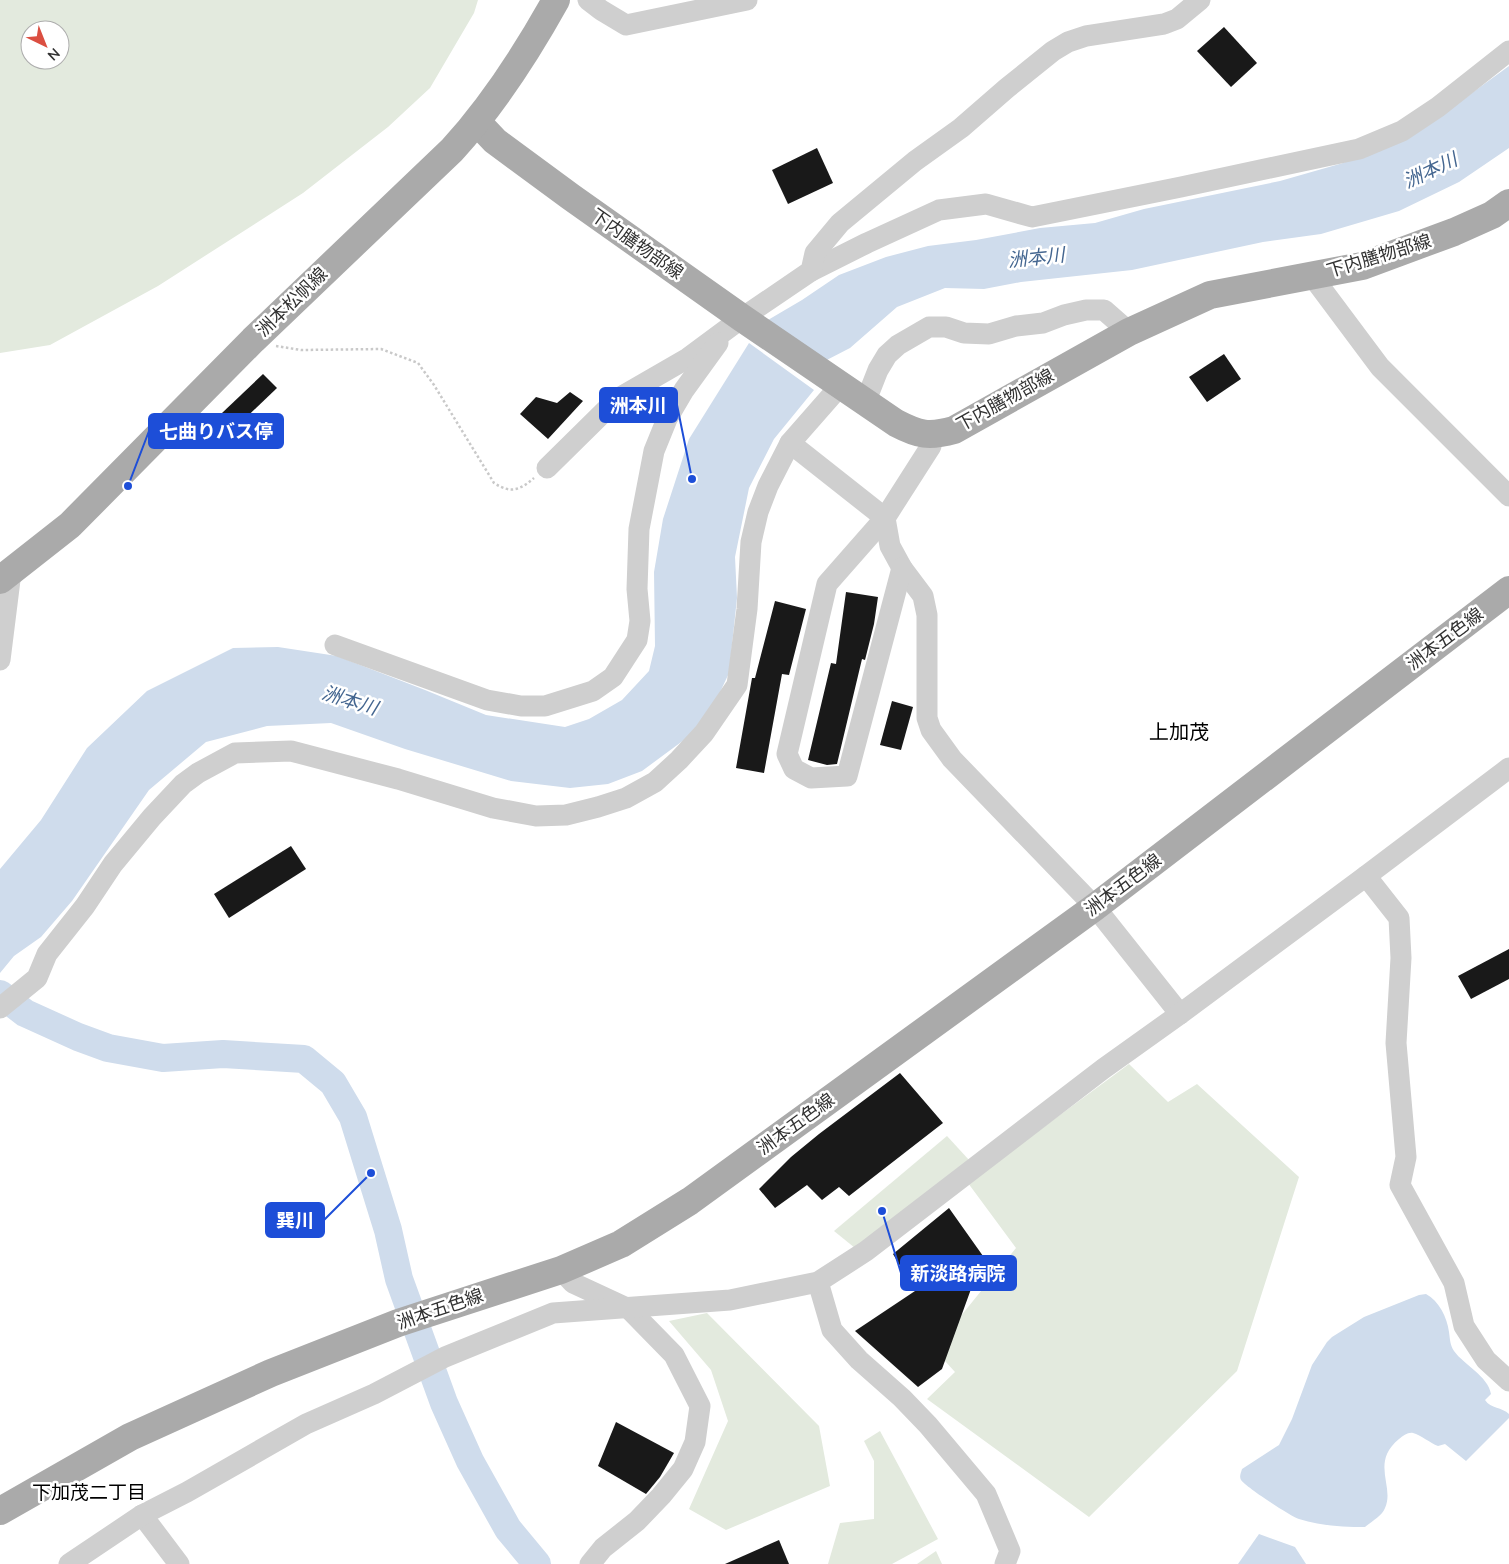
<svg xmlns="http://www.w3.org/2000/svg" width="1509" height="1564" font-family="'Nunito Sans','Noto Sans JP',sans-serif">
  <rect width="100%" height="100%" fill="#fff"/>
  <!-- green -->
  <g fill="#e3eade" fill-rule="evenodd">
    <path d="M0,0H478L474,13L430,88L388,127L303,193L158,286L50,345L0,353ZM30,30H60V60H30Z"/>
    <polygon points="1129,1064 1168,1102 1197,1084 1299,1177 1237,1371 1089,1517 927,1399 955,1372 934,1349 1016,1248 968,1183"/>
    <polygon points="947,1136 969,1160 855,1248 834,1231"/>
    <polygon points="707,1313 819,1426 830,1486 726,1530 689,1509 728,1421 711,1370 669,1321"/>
    <polygon points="880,1431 938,1539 892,1564 828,1564 840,1523 874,1519 874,1461 864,1441"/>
    <polygon points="936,1551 942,1564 917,1564"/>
  </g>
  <!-- water -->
  <g fill="#cfdcec">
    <polygon points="1509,66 1509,148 1459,182 1399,211 1321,234 1263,242 1132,270 1021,282 984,289 945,288 897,307 850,348 819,364 761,324 802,300 839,275 886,257 928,246 976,240 1040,228 1095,223 1144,209 1280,181 1343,163 1421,130"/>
    <polygon points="749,343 814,390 774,439 749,488 735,557 737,598 729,673 715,703 688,737 642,771 608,784 570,788 511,781 405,749 331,723 267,726 206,742 149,790 72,901 41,937 14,956 0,973 0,869 41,820 87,748 147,691 233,648 278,647 337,656 425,690 486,715 565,727 589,719 622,700 649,671 655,646 654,572 663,519 689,439"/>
    <path d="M1426,1294C1439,1301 1447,1317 1449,1332C1450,1339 1450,1345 1454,1351C1464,1365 1488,1376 1491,1394L1485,1400C1491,1409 1502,1407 1509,1414V1418L1466,1461L1445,1444L1438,1446C1430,1443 1421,1435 1413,1433C1408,1432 1403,1436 1399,1439C1370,1463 1395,1486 1385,1508C1382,1516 1372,1521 1365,1527C1344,1527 1320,1526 1299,1519C1290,1516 1246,1487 1241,1480C1239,1476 1241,1473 1242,1469L1279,1445L1292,1419L1312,1365L1327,1342L1332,1337L1364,1317L1419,1295Z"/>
    <polygon points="1259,1534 1295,1547 1306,1564 1238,1564"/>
  </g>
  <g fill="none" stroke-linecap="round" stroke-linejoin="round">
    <!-- river -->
    <polyline stroke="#cfdcec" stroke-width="28" points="0,994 25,1013 78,1037 108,1048 163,1058 223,1054 304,1059 333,1083 353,1117 388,1230 399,1279 444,1403 470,1461 508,1529 537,1564"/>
  </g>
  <!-- building -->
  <g fill="#191919">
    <polygon points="1224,27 1257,63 1231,87 1197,51"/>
    <polygon points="817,148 833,183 788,204 772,170"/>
    <polygon points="1224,354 1241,379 1207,402 1189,377"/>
    <polygon points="263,374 277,388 236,427 222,413"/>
    <polygon points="570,392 583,401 548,439 520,414 536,397 557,403"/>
    <polygon points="846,592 878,597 874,624 865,660 862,659 837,764 827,765 808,760 831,663 836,664"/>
    <polygon points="775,601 806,609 789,675 782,674 764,773 736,768 752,678 755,678"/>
    <polygon points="892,701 913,707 901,750 880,745"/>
    <polygon points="291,846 306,869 229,918 214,894"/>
    <polygon points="1509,949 1509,979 1471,999 1458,976"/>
    <polygon points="900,1073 943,1123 849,1196 839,1187 822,1200 807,1185 775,1208 759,1189 791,1157 819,1134"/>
    <polygon points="949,1208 983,1256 942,1369 918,1387 855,1331 915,1291 893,1254"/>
    <polygon points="616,1422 674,1453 660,1477 646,1494 598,1466"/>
    <polygon points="779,1540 789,1564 725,1564"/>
  </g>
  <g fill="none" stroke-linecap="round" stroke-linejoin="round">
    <!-- path -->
    <path stroke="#c9c9c9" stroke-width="2.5" stroke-dasharray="2.5 2.5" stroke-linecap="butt" d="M276,346L301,350L381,349L418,363L434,385L494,483C511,494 520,490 534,478"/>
    <!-- minor -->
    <g stroke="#cfcfcf" stroke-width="21">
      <polyline points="588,0 601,10 626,25 747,0"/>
      <polyline points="811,271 867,243 939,210 986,204 1032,217 1181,187 1359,149 1402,131 1438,107 1509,51"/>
      <polyline points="1312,276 1380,367 1509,496"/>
      <polyline points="865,403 878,370 887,355 898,345 929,327 946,327 964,333 989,334 1016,326 1043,323 1064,315 1086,310 1104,310 1129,332"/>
      <polyline points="932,435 931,446 885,518 890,546 902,568 923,596 927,615 927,718 931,730 952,759 1095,907 1180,1014"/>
      <polyline points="790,443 885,518 827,584 787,754 794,769 811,778 847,776 902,568"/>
      <polyline points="547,468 617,399 688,358 742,318 811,271 815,253 840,223 915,161 961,128 1007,88 1053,51 1068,42 1086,36 1164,24 1177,19 1200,0"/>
      <polyline points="335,645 487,700 521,706 545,706 593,691 613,677 637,640 640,621 637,589 639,529 654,451 667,419 684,390 718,343"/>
      <polyline points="0,660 11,572"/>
      <polyline points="1366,876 1399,918 1401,958 1396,1043 1406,1157 1400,1185 1454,1283 1464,1326 1486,1360 1509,1381"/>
      <polyline points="0,1008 37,978 47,954 85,906 113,864 152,817 183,784 198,773 235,753 291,751 398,779 493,808 536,816 566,815 598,807 626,798 655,782 679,760 704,733 737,685 747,609 751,542 758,512 768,486 790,443 840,386"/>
      <polyline points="561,1270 573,1283 629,1309 674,1355 700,1406 695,1442 683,1469 661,1496 637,1521 603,1548 590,1564"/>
      <polyline points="818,1282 832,1330 859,1360 902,1398 928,1425 986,1494 1010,1551 1005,1564"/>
      <polyline points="142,1515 179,1564"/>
      <polyline points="69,1564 142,1515 187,1492 306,1424 374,1394 445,1357 553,1313 730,1300 818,1282 866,1251 1103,1069 1180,1014 1366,876 1509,768"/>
    </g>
    <!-- major -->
    <g stroke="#aaa" stroke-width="28">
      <path d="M477,122L495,141L571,197L742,318L896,423C919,435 929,437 954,430L1129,332L1210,295L1362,266L1454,232L1492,215L1509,203"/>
      <path d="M0,580L70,525L253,340L452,150C494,104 526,54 556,0"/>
      <polyline points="0,1511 130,1437 271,1373 398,1323 561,1270 621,1244 690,1201 1095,907 1509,590"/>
    </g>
  </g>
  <g text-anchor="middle" stroke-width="5" stroke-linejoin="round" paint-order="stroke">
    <!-- street labels -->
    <g font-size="18" fill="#323232" stroke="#fff">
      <text transform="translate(637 244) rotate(35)" y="6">下内膳物部線</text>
      <text transform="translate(1379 256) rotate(-17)" y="6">下内膳物部線</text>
      <text transform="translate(292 302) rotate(-44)" y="6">洲本松帆線</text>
      <text transform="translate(1005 400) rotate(-29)" y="6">下内膳物部線</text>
      <text transform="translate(1445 639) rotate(-37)" y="6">洲本五色線</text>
      <text transform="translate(1123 885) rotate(-37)" y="6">洲本五色線</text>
      <text transform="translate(796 1124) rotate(-36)" y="6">洲本五色線</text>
      <text transform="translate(440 1309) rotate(-19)" y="6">洲本五色線</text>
    </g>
    <!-- water labels -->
    <g font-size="19" font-style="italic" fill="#446690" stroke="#fff">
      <text transform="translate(1430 170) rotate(-25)" y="7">洲本川</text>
      <text transform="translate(1036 257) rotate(-6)" y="7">洲本川</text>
      <text transform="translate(350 700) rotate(17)" y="7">洲本川</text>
    </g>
    <!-- neighbourhood labels -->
    <g font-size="19" fill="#000" stroke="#fff">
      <text x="89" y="1499">下加茂二丁目</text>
    </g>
    <!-- quarter labels -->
    <g font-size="20" fill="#000" stroke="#fff">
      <text x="1179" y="739">上加茂</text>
    </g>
  </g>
  <!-- callouts -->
  <path fill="none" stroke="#1d4ed8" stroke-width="2" d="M692 479L677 405M128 486L149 431M371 1173L324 1220M882 1211L901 1273"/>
  <g fill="#1d4ed8" stroke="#fff" stroke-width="2">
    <circle cx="692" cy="479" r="5"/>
    <circle cx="128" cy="486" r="5"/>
    <circle cx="371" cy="1173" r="5"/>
    <circle cx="882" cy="1211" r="5"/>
  </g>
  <g fill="#1d4ed8" stroke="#1d4ed8" stroke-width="2">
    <rect x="600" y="388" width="77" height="34" rx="5"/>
    <rect x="149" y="414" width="134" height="34" rx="5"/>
    <rect x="266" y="1203" width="58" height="34" rx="5"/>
    <rect x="901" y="1256" width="115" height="34" rx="5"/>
  </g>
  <g font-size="19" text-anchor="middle" font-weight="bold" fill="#fff">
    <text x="638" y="412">洲本川</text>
    <text x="216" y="438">七曲りバス停</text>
    <text x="295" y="1227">巽川</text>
    <text x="958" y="1280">新淡路病院</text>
  </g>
  <!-- north arrow -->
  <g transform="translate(45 45) rotate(137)"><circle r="24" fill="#ffffff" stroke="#adadad"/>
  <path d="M0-4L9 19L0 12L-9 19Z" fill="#db4f41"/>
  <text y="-8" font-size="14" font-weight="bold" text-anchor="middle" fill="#323232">N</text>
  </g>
</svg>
